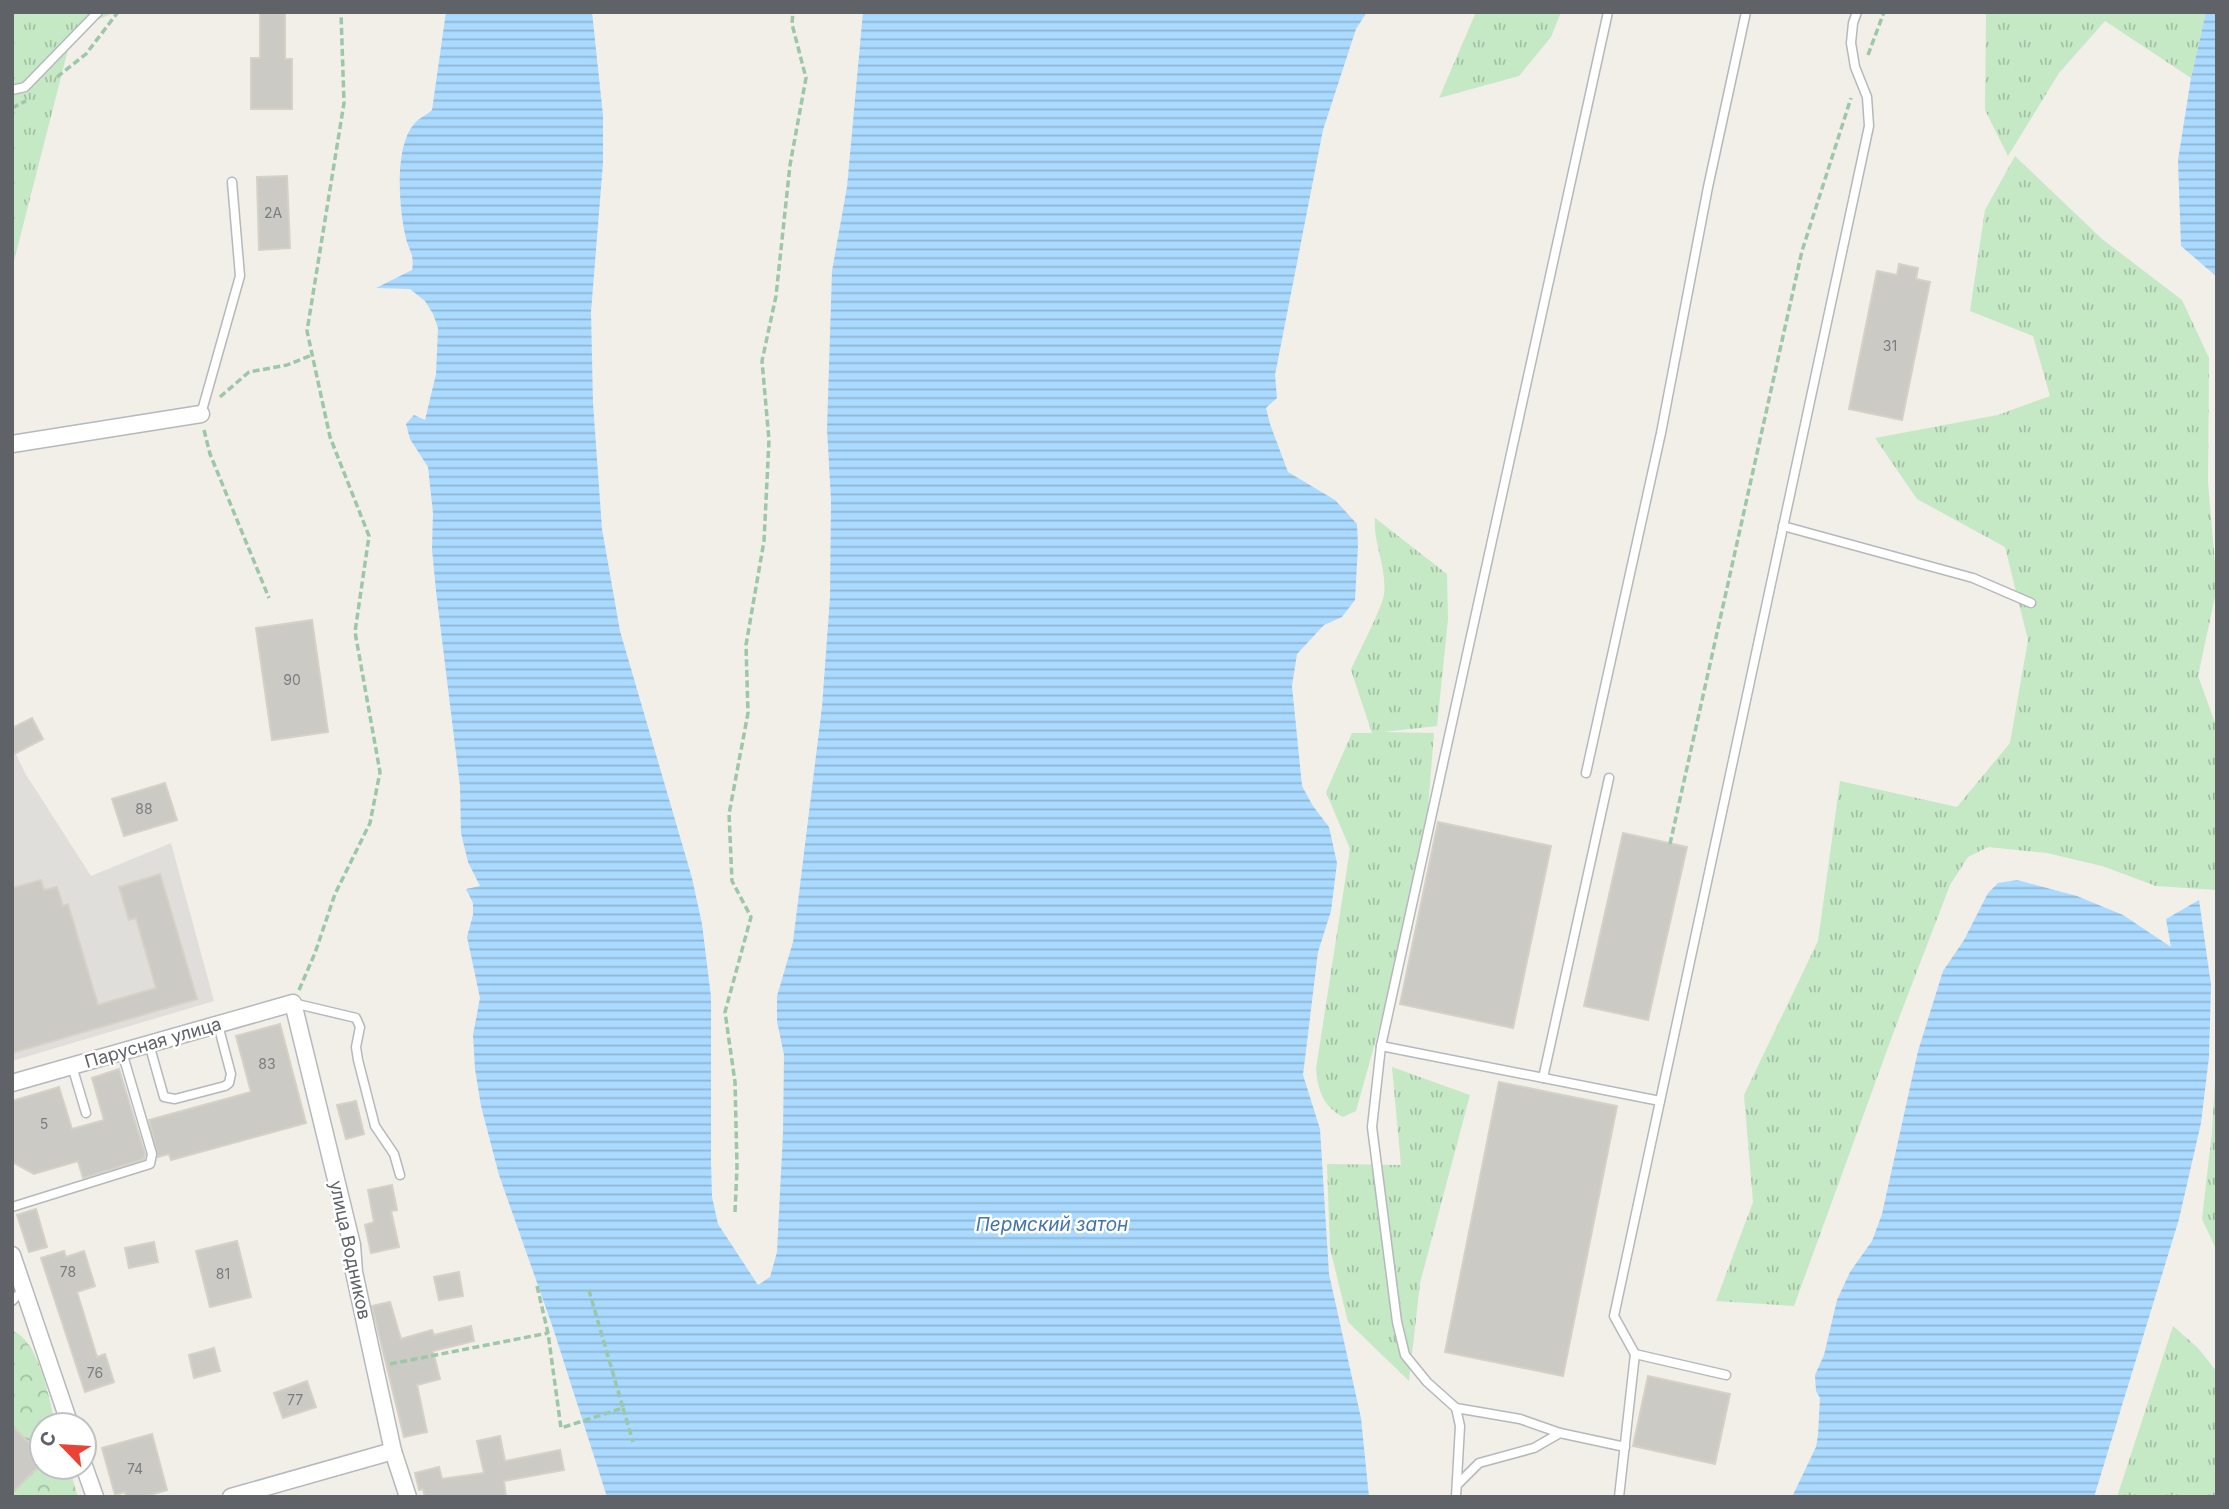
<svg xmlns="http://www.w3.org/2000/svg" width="2229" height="1509" font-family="Inter,sans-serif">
  <defs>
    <pattern id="grass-tufts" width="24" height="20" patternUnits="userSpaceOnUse" patternTransform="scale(1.75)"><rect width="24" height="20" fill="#c5e8c5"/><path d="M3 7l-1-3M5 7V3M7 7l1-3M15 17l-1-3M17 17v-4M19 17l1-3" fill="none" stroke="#a3c0a4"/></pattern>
    <pattern id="forest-crowns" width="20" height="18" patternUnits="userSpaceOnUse" patternTransform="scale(1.75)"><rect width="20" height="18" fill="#c5e8c5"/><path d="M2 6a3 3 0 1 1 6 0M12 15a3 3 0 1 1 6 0" fill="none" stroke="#a3c0a4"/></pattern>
    <pattern id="water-rules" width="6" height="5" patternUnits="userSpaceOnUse" patternTransform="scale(1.75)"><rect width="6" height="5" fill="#aadaff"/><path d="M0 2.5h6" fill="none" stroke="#8eb4d2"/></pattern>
  </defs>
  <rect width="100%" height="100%" fill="#f1efe8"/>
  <!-- industrial -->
  <polygon fill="#e0deda" points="12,746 25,773 91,876 171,843 214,1001 12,1061"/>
  <!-- grass -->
  <g fill="url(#grass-tufts)">
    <polygon points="12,12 116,12 73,30 12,269"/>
    <polygon points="1476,12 1561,12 1551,37 1519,76 1439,98"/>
    <polygon points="1986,12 2206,12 2191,78 2105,21 2059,73 2008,156 1985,110"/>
    <polygon points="2015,156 2102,239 2182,300 2209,358 2208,482 2217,587 2198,676 2217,728 2217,890 2156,886 2102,866 2047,853 1988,847 1968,857 1950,885 1894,1031 1794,1306 1716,1301 1753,1202 1744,1095 1818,941 1840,781 1957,807 2010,743 2028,640 2005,547 1917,499 1875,438 1998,415 2050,396 2033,336 1970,311 1985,210"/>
    <path d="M1375,518L1447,574L1448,619L1437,726L1383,732L1434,733L1423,871L1356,1111L1343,1117C1323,1106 1318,1091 1316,1069L1350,849L1326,792L1352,733H1372L1351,670C1358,653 1382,609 1384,594C1387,567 1373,544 1375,518Z"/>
    <polygon points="2217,1044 2217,1251 2202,1219 2212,1132"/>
    <polygon points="1392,1067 1470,1095 1420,1283 1409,1381 1348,1322 1330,1248 1327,1164 1401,1165"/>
    <polygon points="2173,1326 2198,1348 2217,1372 2217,1497 2117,1497"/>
  </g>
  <!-- forest -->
  <g fill="url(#forest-crowns)">
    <path d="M12,1330C40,1342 48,1397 56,1425H42V1456L12,1426Z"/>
    <polygon points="42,1463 42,1467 69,1467 78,1497 12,1497 12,1493"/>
  </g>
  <!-- water -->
  <g fill="url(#water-rules)">
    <path d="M446,12H592L603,115V163L591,312L593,403L602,529L620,631L692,878L702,924L711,997V1162L712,1197L718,1224L758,1285L770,1277L777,1252L783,1133L784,1055L777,1021V996L793,942L822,707L830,597L831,500L827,429L832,271L847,187L863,12H1367L1356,29L1323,130L1275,375L1277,398L1266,408L1270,424L1288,472L1335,500L1357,524L1358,546L1355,600L1342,617L1324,625L1297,654L1292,686L1302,786L1313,806L1329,827L1337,863L1331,911L1318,952L1303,1075L1320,1129L1329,1274L1361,1418L1369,1497H607L553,1328L499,1175L481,1106L475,1069L473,1035L480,998L467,937L473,915V903L466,889L480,886L468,862L461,833L460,786L436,591L432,549L433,513L428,467L410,439L406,424L414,415L425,420L436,374L438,328L433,314L425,301L410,289L376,288L412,270C415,254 408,250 405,234C399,207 394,145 415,123C419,118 427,115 432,110Z"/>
    <polygon points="2206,12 2217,12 2217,277 2181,246 2178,160 2191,78"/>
    <polygon points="2017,880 2077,896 2123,915 2171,947 2166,919 2199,900 2211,985 2209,1057 2201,1123 2179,1219 2094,1497 1792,1497 1816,1447 1818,1435 1820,1398 1816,1391 1815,1375 1824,1355 1837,1300 1850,1272 1872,1241 1882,1214 1918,1051 1943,971 1964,940 1988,893 1998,883"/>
  </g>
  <!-- building -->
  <g fill="#cccac5" stroke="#d6d1c6" stroke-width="2">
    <polygon points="260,12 285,12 285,59 292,59 292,109 251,109 251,58 260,58"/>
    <polygon points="287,176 290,248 259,250 257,177"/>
    <polygon points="1899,264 1918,268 1916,279 1930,282 1902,420 1849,409 1877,271 1897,275"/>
    <polygon points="312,620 328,732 272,740 256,628"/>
    <polygon points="32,718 43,739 12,755 12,728"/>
    <polygon points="165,783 177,820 124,836 112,799"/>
    <polygon points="1438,822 1551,846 1513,1028 1400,1004"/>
    <polygon points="1623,833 1687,847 1648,1020 1584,1006"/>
    <polygon points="160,874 197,999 12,1053 12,888 41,880 44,890 57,887 63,906 68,904 98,1005 156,988 136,918 129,920 119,887"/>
    <polygon points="280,1024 306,1123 171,1160 169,1154 158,1157 149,1120 251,1092 236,1036"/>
    <polygon points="119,1069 145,1154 144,1159 83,1178 78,1161 34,1174 12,1162 12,1101 59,1087 72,1129 104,1120 92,1078"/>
    <polygon points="1499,1082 1617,1106 1563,1376 1445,1352"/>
    <polygon points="356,1101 364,1134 346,1139 337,1105"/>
    <polygon points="392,1185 397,1210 391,1211 399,1247 371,1253 365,1225 374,1222 368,1190"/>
    <polygon points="36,1209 47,1247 29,1252 17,1215"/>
    <polygon points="237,1241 251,1297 210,1307 196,1251"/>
    <polygon points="154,1242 158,1262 129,1268 125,1248"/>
    <polygon points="64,1251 66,1257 84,1251 95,1286 77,1292 97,1357 105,1354 114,1382 85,1392 41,1258"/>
    <polygon points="459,1272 463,1296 439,1300 434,1277"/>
    <polygon points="390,1302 401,1339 432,1330 434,1335 471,1326 474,1341 433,1351 440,1379 417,1385 427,1432 404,1437 372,1306"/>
    <polygon points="214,1348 220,1371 194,1378 189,1355"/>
    <polygon points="1648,1376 1730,1394 1715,1464 1633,1446"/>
    <polygon points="307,1381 316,1407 283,1418 274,1393"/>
    <polygon points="12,1426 42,1456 42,1463 12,1493"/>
    <polygon points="152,1434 167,1490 143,1497 126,1497 125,1492 115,1495 102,1448"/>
    <polygon points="500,1436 505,1461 560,1450 564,1470 504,1481 506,1497 425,1497 423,1489 419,1490 415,1473 439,1467 442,1479 484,1473 477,1441"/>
  </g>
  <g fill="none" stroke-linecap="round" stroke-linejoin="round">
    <defs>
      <g id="lane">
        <polyline points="12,90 25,87 98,12"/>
        <polyline points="201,414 240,276 232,182"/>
        <polyline points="1783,526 1973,578 2031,603"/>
        <polyline points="1586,773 1661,433 1708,187 1746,12"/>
        <polyline points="293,1003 356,1018 360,1027 356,1047 358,1060 375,1126 394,1154 400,1175"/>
        <polyline points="149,1044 164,1097 175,1099 225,1086 229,1083 231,1074 218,1025"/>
        <polyline points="1381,1046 1660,1101"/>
        <polyline points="72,1066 86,1113"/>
        <polyline points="1543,1078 1609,778"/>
        <polyline points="12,1207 150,1164 152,1154 122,1052"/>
        <polyline points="12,1301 23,1290"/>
        <polyline points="1635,1354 1726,1375"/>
        <polyline points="1456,1408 1520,1419 1560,1433 1625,1447"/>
        <polyline points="1458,1484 1479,1463 1534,1448 1560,1433"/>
        <polyline points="1456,1497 1460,1426 1456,1408 1427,1382 1405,1355 1397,1322 1372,1127 1381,1046 1608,12"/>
        <polyline points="1619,1497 1635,1354 1614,1316 1869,126 1867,97 1855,67 1851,43 1853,23 1857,12"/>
      </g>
      <g id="street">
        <polyline points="12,444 201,414"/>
        <polyline points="12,1083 293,1003 352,1245 354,1272 393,1451 408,1497"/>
        <polyline points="12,1255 70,1425"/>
        <polyline points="84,1466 95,1497"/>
        <polyline points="231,1497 393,1451"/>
      </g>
    </defs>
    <!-- lane casing -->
    <use href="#lane" stroke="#b5b8bc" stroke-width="11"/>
    <!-- street casing -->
    <use href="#street" stroke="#b5b8bc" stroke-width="19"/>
    <!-- path -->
    <g stroke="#9cc7a9" stroke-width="3.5" stroke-dasharray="7 3.5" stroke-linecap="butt">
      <polyline points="1868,55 1884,12"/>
      <polyline points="57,77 86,54 118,12"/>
      <polyline points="12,108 26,101"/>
      <polyline points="220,397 249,372 287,365 312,355"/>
      <polyline points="204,430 210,454 269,598"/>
      <polyline points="1670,844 1802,251 1851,98"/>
      <polyline points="299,990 315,953 335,894 370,823 380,772 355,632 369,536 330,437 307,331 344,103 341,12"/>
      <polyline points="735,1212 737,1167 735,1082 725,1012 751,917 732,881 729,814 748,713 746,645 764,541 769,440 762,361 776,296 790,165 806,78 792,24 793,12"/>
      <polyline points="537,1286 548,1333 561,1428 623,1408 588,1287"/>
      <polyline points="390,1364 548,1333"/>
      <polyline points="623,1408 633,1442"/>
    </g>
    <!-- lane -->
    <use href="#lane" stroke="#fff" stroke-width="8"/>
    <!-- street -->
    <use href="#street" stroke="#fff" stroke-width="16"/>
  </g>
  <g text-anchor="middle" stroke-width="5" stroke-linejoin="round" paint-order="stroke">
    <!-- number labels -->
    <g font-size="14" fill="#7a7d7f">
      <text x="273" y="218">2А</text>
      <text x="1890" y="351">31</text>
      <text x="292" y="685">90</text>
      <text x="144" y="814">88</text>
      <text x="267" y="1069">83</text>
      <text x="44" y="1129">5</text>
      <text x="68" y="1277">78</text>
      <text x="223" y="1279">81</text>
      <text x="95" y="1378">76</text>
      <text x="295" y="1405">77</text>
      <text x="135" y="1474">74</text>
    </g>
    <!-- street labels -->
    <g font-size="18" fill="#5f6368" stroke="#fff">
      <text transform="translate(153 1043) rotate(-16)" y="6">Парусная улица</text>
      <text transform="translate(350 1250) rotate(78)" y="6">улица Водников</text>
    </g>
    <!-- water labels -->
    <g font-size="19" font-style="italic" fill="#4174aa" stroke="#fff">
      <text x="1052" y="1231">Пермский затон</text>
    </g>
  </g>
  <!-- border -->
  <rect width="2229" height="1509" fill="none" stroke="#5f6368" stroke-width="28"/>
  <!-- north arrow -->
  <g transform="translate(63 1446) rotate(295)"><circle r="33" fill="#ffffff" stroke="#bfc1c3" stroke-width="2"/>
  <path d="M0-5L12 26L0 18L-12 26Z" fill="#ea4335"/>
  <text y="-10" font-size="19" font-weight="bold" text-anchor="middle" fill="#5f6368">С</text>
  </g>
</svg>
